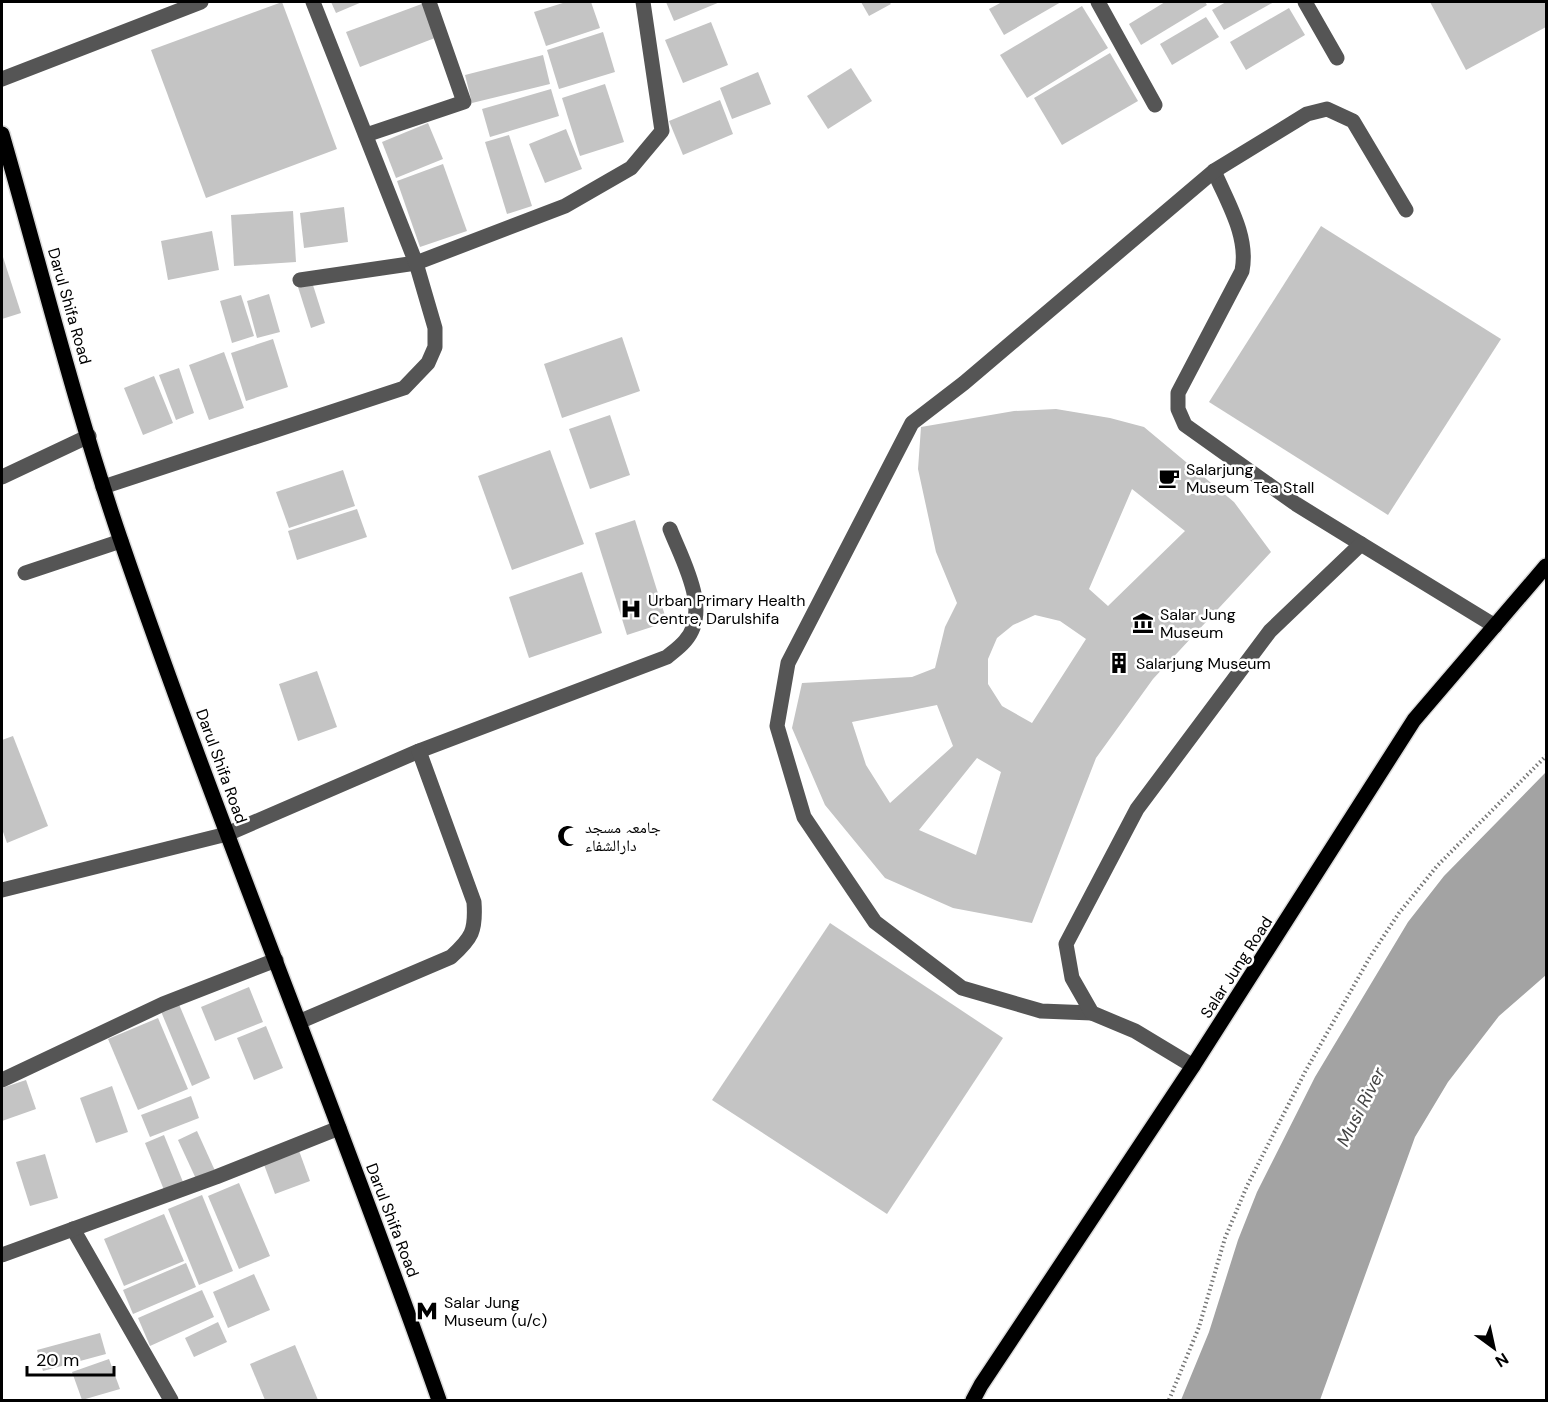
<svg xmlns="http://www.w3.org/2000/svg" width="1548" height="1402" font-family="'DM Sans','Noto Naskh Arabic',sans-serif">
  <rect width="100%" height="100%" fill="#fff"/>
  <!-- water -->
  <polygon fill="#a3a3a3" points="1546,772 1546,975 1499,1016 1448,1082 1415,1137 1320,1400 1181,1400 1209,1332 1238,1240 1257,1192 1315,1077 1408,922 1444,876"/>
  <!-- building -->
  <g fill="#c4c4c4" fill-rule="evenodd">
    <polygon points="282,2 337,149 206,198 151,50"/>
    <polygon points="331,2 362,2 336,13"/>
    <polygon points="427,2 440,36 360,67 346,32"/>
    <polygon points="566,2 591,2 600,28 546,46 534,12"/>
    <polygon points="666,2 720,2 674,21"/>
    <polygon points="861,2 889,2 891,4 869,16"/>
    <polygon points="1002,2 1061,2 1004,35 989,9"/>
    <polygon points="1165,2 1205,2 1207,5 1141,45 1129,24"/>
    <polygon points="1226,2 1274,2 1224,30 1212,10"/>
    <polygon points="1430,2 1546,2 1546,27 1466,70"/>
    <polygon points="1082,6 1108,48 1027,98 1000,55"/>
    <polygon points="1289,8 1305,35 1246,70 1230,42"/>
    <polygon points="1206,17 1219,37 1172,65 1160,44"/>
    <polygon points="711,22 728,65 683,83 665,40"/>
    <polygon points="603,32 615,72 559,89 547,50"/>
    <polygon points="1110,53 1138,101 1062,145 1034,98"/>
    <polygon points="543,55 550,84 472,103 465,75"/>
    <polygon points="851,68 872,101 828,129 807,96"/>
    <polygon points="758,72 771,104 732,119 720,88"/>
    <polygon points="605,84 624,142 580,156 562,98"/>
    <polygon points="551,89 559,116 490,137 482,109"/>
    <polygon points="720,100 733,134 683,155 669,121"/>
    <polygon points="428,123 443,159 396,178 382,142"/>
    <polygon points="566,129 582,169 545,183 529,144"/>
    <polygon points="509,135 532,206 507,214 485,142"/>
    <polygon points="443,164 467,231 420,247 397,181"/>
    <polygon points="344,207 348,242 304,248 300,213"/>
    <polygon points="293,211 296,262 234,266 231,215"/>
    <polygon points="1321,226 1501,339 1388,515 1209,402"/>
    <polygon points="212,231 219,270 168,280 161,241"/>
    <polygon points="2,254 21,313 2,319"/>
    <polygon points="312,282 325,323 311,328 298,287"/>
    <polygon points="269,294 280,332 257,338 247,301"/>
    <polygon points="241,295 254,336 232,343 220,301"/>
    <polygon points="622,337 640,391 562,418 544,364"/>
    <polygon points="273,339 288,387 246,401 231,353"/>
    <polygon points="224,352 244,408 209,420 189,365"/>
    <polygon points="179,368 194,413 176,420 159,375"/>
    <polygon points="154,376 173,423 143,435 124,388"/>
    <path d="M1056,409L1110,418L1144,427L1234,502L1271,552L1153,679L1096,758L1032,923L953,908L885,878L825,805L792,728L802,683L912,677L935,668L945,627L957,603L936,552L918,469L921,427L1014,411ZM1132,489L1185,531L1108,606L1089,589ZM1035,615L1060,621L1086,639L1032,723L1002,706L988,684V659L997,638L1013,625ZM937,705L953,746L890,803L866,765L852,722ZM977,758L1001,772L976,855L919,830Z"/>
    <polygon points="610,415 630,475 590,489 569,429"/>
    <polygon points="550,450 584,544 512,570 478,476"/>
    <polygon points="343,470 355,506 289,528 276,492"/>
    <polygon points="357,509 367,537 297,560 288,531"/>
    <polygon points="635,520 667,622 627,635 595,533"/>
    <polygon points="582,572 602,633 529,658 509,597"/>
    <polygon points="317,671 337,727 298,741 279,684"/>
    <polygon points="13,736 48,826 7,843 2,829 2,740"/>
    <polygon points="830,923 1003,1038 887,1214 712,1100"/>
    <polygon points="249,987 263,1022 215,1041 201,1007"/>
    <polygon points="178,1002 210,1078 192,1086 160,1009"/>
    <polygon points="158,1018 188,1089 138,1110 108,1039"/>
    <polygon points="266,1026 283,1068 254,1080 237,1038"/>
    <polygon points="26,1080 36,1109 2,1121 2,1088"/>
    <polygon points="112,1086 128,1132 96,1143 80,1098"/>
    <polygon points="191,1096 199,1118 150,1137 141,1115"/>
    <polygon points="197,1131 216,1173 197,1181 178,1140"/>
    <polygon points="164,1135 183,1182 164,1190 145,1143"/>
    <polygon points="298,1148 310,1181 275,1194 263,1162"/>
    <polygon points="45,1154 58,1198 30,1206 16,1162"/>
    <polygon points="239,1183 270,1256 239,1269 208,1196"/>
    <polygon points="202,1195 233,1271 199,1285 168,1209"/>
    <polygon points="164,1214 184,1261 124,1286 104,1239"/>
    <polygon points="186,1263 196,1287 133,1314 123,1290"/>
    <polygon points="254,1274 270,1310 228,1328 213,1292"/>
    <polygon points="202,1290 214,1317 150,1346 138,1318"/>
    <polygon points="218,1322 227,1342 194,1357 185,1338"/>
    <polygon points="100,1333 106,1354 43,1371 37,1350"/>
    <polygon points="295,1345 318,1400 265,1400 250,1364"/>
    <polygon points="109,1359 120,1389 82,1400 72,1372"/>
  </g>
  <g fill="none" stroke-linecap="round" stroke-linejoin="round">
    <defs>
      <g id="major">
        <path d="M2,134C41,269 75,407 121,541C220,830 338,1112 439,1400"/>
        <polyline points="973,1400 981,1385 1193,1066 1414,720 1546,566"/>
      </g>
    </defs>
    <!-- major casing -->
    <use href="#major" stroke="#dbdbdb" stroke-width="18"/>
    <!-- path -->
    <polyline stroke="#777" stroke-width="4" stroke-dasharray="1.5 3" stroke-linecap="butt" points="1169,1400 1199,1327 1225,1238 1247,1186 1305,1072 1370,957 1399,913 1437,866 1546,756"/>
    <!-- minor -->
    <g stroke="#555" stroke-width="15">
      <polyline points="1098,2 1155,105"/>
      <polyline points="1305,2 1337,58"/>
      <polyline points="2,79 201,2"/>
      <polyline points="366,135 464,102 429,2"/>
      <path d="M1214,171C1227,202 1249,236 1242,271L1178,393V409L1185,425L1296,504L1361,544"/>
      <polyline points="300,280 416,263 565,206 631,168 662,131 643,2"/>
      <polyline points="2,477 89,436"/>
      <polyline points="103,487 404,388 428,363 435,347 435,328 416,263 313,2"/>
      <polyline points="25,573 121,541"/>
      <path d="M2,890L227,834L419,751L667,657C673,652 680,647 685,641C712,611 682,560 670,529"/>
      <polyline points="1092,1013 1041,1011 962,988 875,922 804,817 777,726 788,663 912,423 964,383 1214,171 1307,114 1327,109 1353,121 1406,210"/>
      <path d="M301,1021L451,957C472,938 476,931 474,902L419,751"/>
      <polyline points="1193,1066 1135,1031 1092,1013 1072,978 1066,944 1137,809 1270,631 1361,544 1495,626"/>
      <polyline points="2,1080 163,1004 276,960"/>
      <polyline points="73,1229 171,1400"/>
      <polyline points="2,1255 216,1177 339,1128"/>
    </g>
    <!-- major -->
    <use href="#major" stroke="#000" stroke-width="15"/>
  </g>
  <!-- icons -->
  <defs>
    <symbol id="cafe-bare" viewBox="-9 -9 18 18"><path d="M-5.5-4.5H6V0H3Q3 3.5 0 3.5H-2.5Q-5.5 3.5-5.5 0ZM3-3.2v2h1.7v-2ZM-6 4.5H4V6H-6Z" fill="#000" stroke="#fff" stroke-width="2.5" paint-order="stroke"/></symbol>
    <symbol id="hospital-bare" viewBox="-9 -9 18 18"><path d="M-5-5h3v3.5h4V-5h3V5h-3V1.5h-4V5h-3Z" fill="#000" stroke="#fff" stroke-width="2.5" paint-order="stroke"/></symbol>
    <symbol id="museum-bare" viewBox="-9 -9 18 18"><path d="M0-6L6-3V-2H-6V-3ZM-5-1h2V3h-2ZM-1-1h2V3h-2ZM3-1h2V3H3ZM-6 4H6V6H-6Z" fill="#000" stroke="#fff" stroke-width="2.5" paint-order="stroke"/></symbol>
    <symbol id="building-bare" viewBox="-9 -9 18 18"><path d="M-4-6H4V6H1V3H-1V6H-4ZM-2.5-4.3h1.7v1.8h-1.7ZM.8-4.3h1.7v1.8H.8ZM-2.5-1h1.7V.8h-1.7ZM.8-1h1.7V.8H.8Z" fill="#000" stroke="#fff" stroke-width="2.5" paint-order="stroke"/></symbol>
    <symbol id="mosque-bare" viewBox="-9 -9 18 18"><path d="M3.5-4.9A6 6 0 1 0 3.5 4.9A5 5 0 1 1 3.5-4.9Z" fill="#000" stroke="#fff" stroke-width="2.5" paint-order="stroke"/></symbol>
    <symbol id="metro-bare" viewBox="-9 -9 18 18"><path d="M-5.5 5V-5H-3L0 0L3-5H5.5V5H3V-.5L0 4L-3-.5V5Z" fill="#000" stroke="#fff" stroke-width="2.5" paint-order="stroke"/></symbol>
  </defs>
  <g fill-rule="evenodd">
    <use href="#cafe-bare" x="1154" y="463" width="30" height="30"/>
    <use href="#hospital-bare" x="616" y="594" width="30" height="30"/>
    <use href="#museum-bare" x="1128" y="608" width="30" height="30"/>
    <use href="#building-bare" x="1104" y="648" width="30" height="30"/>
    <use href="#mosque-bare" x="553" y="821" width="30" height="30"/>
    <use href="#metro-bare" x="412" y="1296" width="30" height="30"/>
  </g>
  <g text-anchor="middle" stroke-width="5" stroke-linejoin="round" paint-order="stroke">
    <!-- street labels -->
    <g font-size="16" fill="#000" stroke="#fff">
      <text transform="translate(70 306) rotate(74)" y="6">Darul Shifa Road</text>
      <text transform="translate(222 766) rotate(70)" y="6">Darul Shifa Road</text>
      <text transform="translate(1236 967) rotate(-57)" y="6">Salar Jung Road</text>
      <text transform="translate(393 1220) rotate(69)" y="6">Darul Shifa Road</text>
    </g>
    <!-- poi labels -->
    <g font-size="16" fill="#000" stroke="#fff" text-anchor="start">
      <text x="1186" y="475">Salarjung<tspan x="1186" dy="18">Museum Tea Stall</tspan></text>
      <text x="648" y="606">Urban Primary Health<tspan x="648" dy="18">Centre, Darulshifa</tspan></text>
      <text x="1160" y="620">Salar Jung<tspan x="1160" dy="18">Museum</tspan></text>
      <text x="1136" y="669">Salarjung Museum</text>
      <text x="585" y="833">جامعہ مسجد<tspan x="585" dy="18">دارالشفاء</tspan></text>
      <text x="444" y="1308">Salar Jung<tspan x="444" dy="18">Museum (u/c)</tspan></text>
    </g>
    <!-- water labels -->
    <g font-size="18" font-style="italic" fill="#444" stroke="#fff">
      <text transform="translate(1361 1107) rotate(-63)" y="6">Musi River</text>
    </g>
  </g>
  <!-- border -->
  <rect width="1548" height="1402" fill="none" stroke="#000000" stroke-width="6"/>
  <!-- north arrow -->
  <g transform="translate(1494 1348) rotate(147)" stroke="#ffffff" stroke-width="4.5" paint-order="stroke">
  <path d="M0-4.5L10 22L0 15L-10 22Z" fill="#000000"/>
  <text y="-9" font-size="16" font-weight="bold" text-anchor="middle" fill="#000000">N</text>
  </g>
  <!-- scale -->
  <path d="M27 1366v9h87v-9" fill="none" stroke="#000000" stroke-width="3"/>
  <text x="36" y="1366" font-size="18" fill="#000000" stroke="#ffffff" stroke-width="4.5" paint-order="stroke">20 m</text>
</svg>
